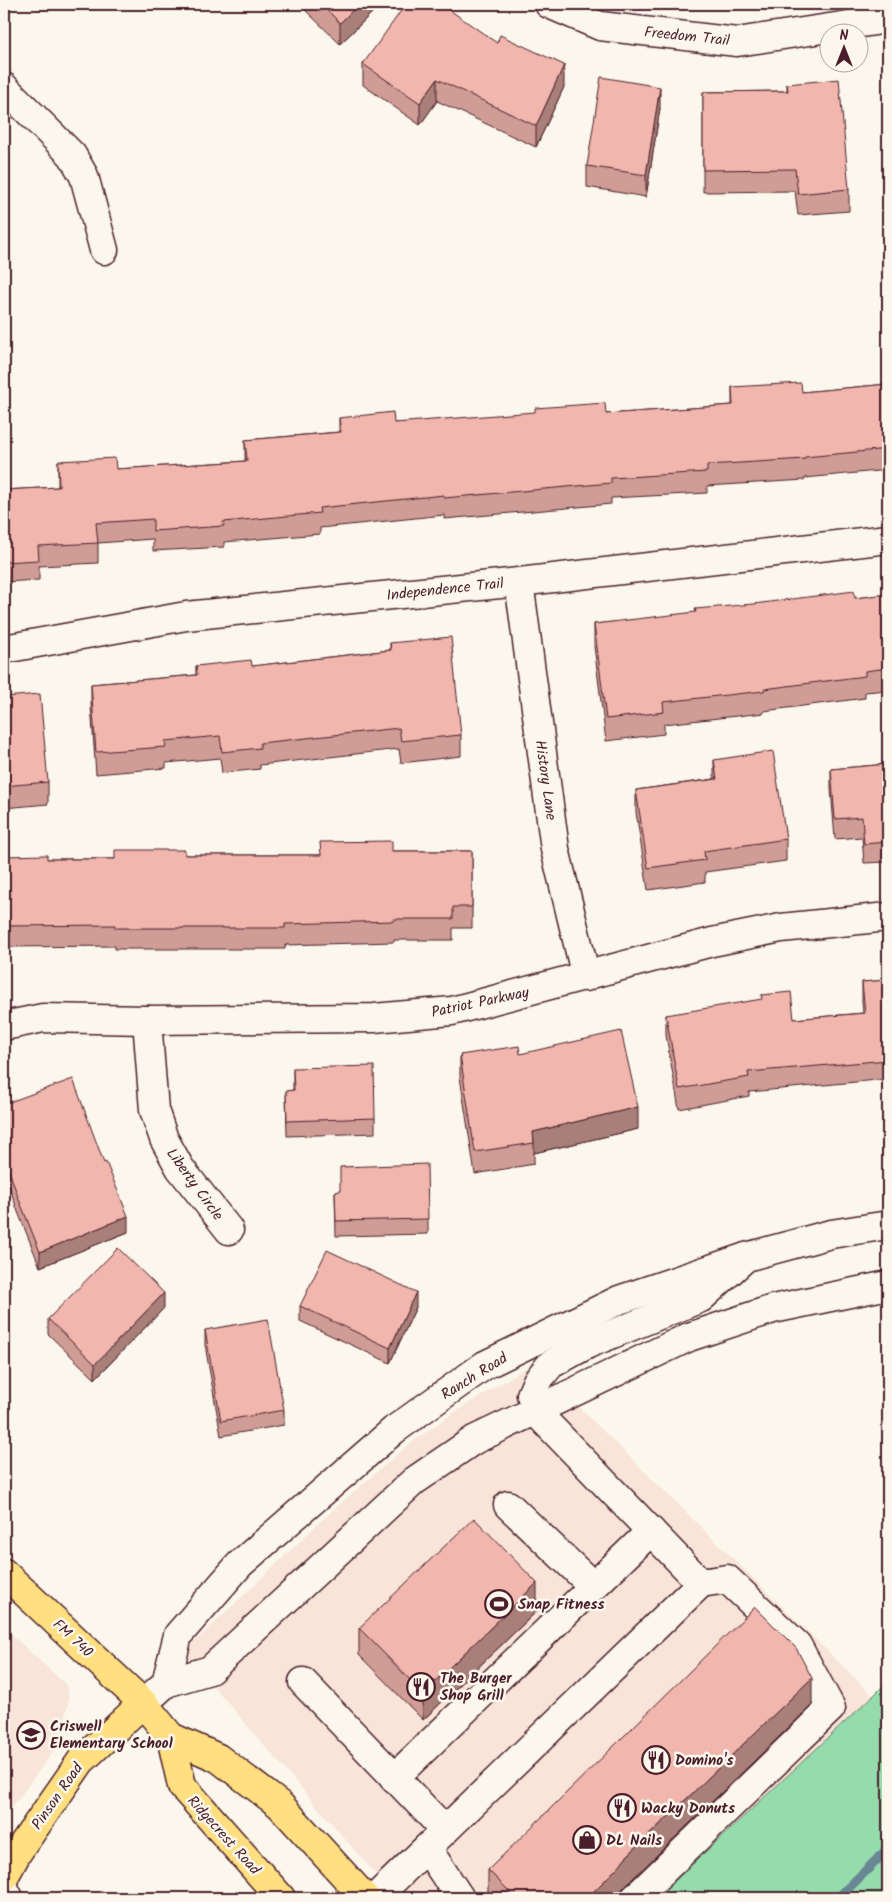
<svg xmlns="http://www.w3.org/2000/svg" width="892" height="1902" font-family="Kalam,sans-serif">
  <rect width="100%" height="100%" fill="#fbf7ec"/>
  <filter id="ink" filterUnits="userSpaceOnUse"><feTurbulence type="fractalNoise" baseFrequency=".02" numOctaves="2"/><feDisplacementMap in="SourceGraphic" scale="10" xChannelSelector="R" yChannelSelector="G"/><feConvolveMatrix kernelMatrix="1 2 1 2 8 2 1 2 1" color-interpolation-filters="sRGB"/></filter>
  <g filter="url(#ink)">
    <!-- built -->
    <g fill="#f8e4d9">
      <polygon points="534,1363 873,1696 656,1898 396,1898 184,1652 333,1510 406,1447 447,1417"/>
      <polygon points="4,1628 66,1685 69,1698 65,1717 52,1753 4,1818"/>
    </g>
    <!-- green -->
    <polygon fill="#94dcab" stroke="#6f7e6b" points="888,1681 888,1898 656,1898 873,1696"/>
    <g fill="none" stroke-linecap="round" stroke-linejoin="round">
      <!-- stream -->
      <polyline stroke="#688693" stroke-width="10" points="838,1898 888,1849"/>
      <defs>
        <g id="minor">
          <polyline points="549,4 600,26 737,42 888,19"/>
          <polyline points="4,87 72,155 84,176 104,250"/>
          <polyline points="519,582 555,849 586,977"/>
          <polyline points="4,649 186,616 519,582 888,539"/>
          <polyline points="147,1020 154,1110 164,1139 180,1168 229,1230"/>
          <polyline points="4,1026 43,1018 147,1020 374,1018 452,1011 712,942 781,928 888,917"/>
          <polyline points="508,1505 593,1586"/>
          <polyline points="303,1682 445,1830"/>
          <polyline points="166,1683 178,1635 240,1564 394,1430 485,1365 619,1300 746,1257 831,1234 888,1225"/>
          <polyline points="155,1693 166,1683 210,1670 414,1481 474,1440 689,1337 773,1309 888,1285"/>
          <polyline points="394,1778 651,1531"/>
          <polyline points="427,1848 460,1898"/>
          <polyline points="4,1888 9,1898"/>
          <polyline points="375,1898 701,1583 536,1412 531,1395 537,1381 551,1364 588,1344 701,1298 746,1257"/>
          <polyline points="635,1898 831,1708 797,1645 727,1579 701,1583"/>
        </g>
        <g id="major">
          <polyline points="4,1573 143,1703 171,1737 218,1758 280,1805 365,1898"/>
          <polyline points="171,1737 182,1786 281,1898"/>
          <polyline points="4,1877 17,1853 81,1761 143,1703"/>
        </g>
      </defs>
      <!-- minor casing -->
      <use href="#minor" stroke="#4a1f2b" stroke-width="31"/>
      <!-- major casing -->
      <use href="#major" stroke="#4a1f2b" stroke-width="31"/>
      <!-- minor -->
      <use href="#minor" stroke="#fbf7ec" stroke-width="28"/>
      <!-- major -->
      <use href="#major" stroke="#ffdf80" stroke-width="28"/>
    </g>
    <!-- wall -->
    <g fill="#cf9d95" stroke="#4a1f2b">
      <polygon points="299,4 381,4 340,44"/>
      <polygon points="497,43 564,87 536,147 437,101 420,125 363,85 363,64"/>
      <polygon points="787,84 849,189 849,211 798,215 795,191 703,192 703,92 787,91"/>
      <polygon points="660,108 646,197 587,187 587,166"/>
      <polygon points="888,384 888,470 805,478 805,480 707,486 707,493 611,498 611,504 444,519 444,515 320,528 320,534 224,542 224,547 153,551 153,539 98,543 98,563 39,566 39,580 4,582 4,490 58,487 58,461 116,469 245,461 245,440 339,432 339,418 394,423 606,414 732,405 732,387 802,392"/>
      <polygon points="888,594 888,690 865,692 865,698 764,711 764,713 664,724 664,734 606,741 594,646 594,624 855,598"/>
      <polygon points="390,643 461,735 461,756 401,763 399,749 260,765 260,769 222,773 220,758 166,763 166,768 96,774 91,706 91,684 196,675 196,666 252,666 390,650"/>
      <polygon points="4,697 48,782 48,804 4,808"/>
      <polygon points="714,760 786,839 786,861 705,872 705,882 648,890 636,812 636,790 714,779"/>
      <polygon points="888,764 888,862 864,863 862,837 835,839 831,789 831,769"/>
      <polygon points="392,851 472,851 472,928 453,928 453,940 394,940 394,942 285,945 285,949 115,949 115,946 4,947 4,856 47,859 115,859 185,855 320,855"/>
      <polygon points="888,980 888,1079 749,1092 749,1096 679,1109 666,1035 666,1015 794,1019 863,1013 862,1002 862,982"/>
      <polygon points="520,1054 638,1129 534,1153 534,1164 475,1174 460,1077 460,1055"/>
      <polygon points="293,1068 375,1118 375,1133 287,1136 286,1091 293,1090"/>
      <polygon points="4,1104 128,1232 40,1267 18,1212 4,1171"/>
      <polygon points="335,1192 428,1219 428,1234 336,1236"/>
      <polygon points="300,1306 416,1307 390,1363 300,1321"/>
      <polygon points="164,1308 95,1379 48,1334 48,1319"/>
      <polygon points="205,1330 284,1410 284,1425 221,1436 205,1345"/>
      <polygon points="537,1611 423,1720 359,1655 359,1628"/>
      <polygon points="812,1705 624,1887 620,1893 615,1898 489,1898 488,1897 488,1870"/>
    </g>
    <!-- shaded-wall -->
    <g fill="#a97f79" stroke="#4a1f2b">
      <polygon points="359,4 381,4 340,44 340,23"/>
      <polygon points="564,65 564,87 536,147 536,126"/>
      <polygon points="437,79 437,101 420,125 420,103"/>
      <polygon points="660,87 660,108 646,197 646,175"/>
      <polygon points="638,1107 638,1129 534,1153 534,1143 533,1132"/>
      <polygon points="128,1216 128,1232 40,1267 40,1252"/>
      <polygon points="416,1292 416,1307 390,1363 390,1348"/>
      <polygon points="164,1293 164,1308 95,1379 95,1364"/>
      <polygon points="537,1583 537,1611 423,1720 423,1693"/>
      <polygon points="812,1678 812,1705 624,1887 620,1893 615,1898 587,1898 624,1859"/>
    </g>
    <!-- building -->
    <g fill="#f1b6ad" stroke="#4a1f2b">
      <polygon points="321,4 359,4 340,23"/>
      <polygon points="406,4 441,4 497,43 500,35 564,65 536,126 437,79 420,103 363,64"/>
      <polygon points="601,77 660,87 646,175 587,166"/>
      <polygon points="839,79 849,189 798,194 795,169 703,170 703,92 788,91 787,84"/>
      <polygon points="801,383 802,392 888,384 888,449 805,457 805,459 707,465 707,472 611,478 611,483 444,498 444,495 319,508 320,513 223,522 224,526 153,531 153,519 96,523 98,543 38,546 39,560 4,562 4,490 59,487 58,461 115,458 116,469 247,461 245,440 341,432 339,418 393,412 394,423 535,412 535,408 605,403 606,414 733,405 732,387"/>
      <polygon points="854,591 855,598 888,594 888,668 865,671 865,676 764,689 764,691 663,702 664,712 606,719 594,624 696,612 695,609 754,604"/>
      <polygon points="451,637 461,735 401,741 399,728 260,743 260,748 222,752 220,736 165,741 166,747 96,752 91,684 197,675 196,666 251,660 252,666 391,650 390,643"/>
      <polygon points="40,694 48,782 4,786 4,697"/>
      <polygon points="773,751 786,839 704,851 705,860 648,868 636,790 717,779 714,760"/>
      <polygon points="888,764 888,842 864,844 862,817 835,819 831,769"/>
      <polygon points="392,841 392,851 472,851 472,907 453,907 453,919 394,919 394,921 285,924 285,928 115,928 115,925 4,926 4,856 47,855 47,859 115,859 115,850 185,850 185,855 321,855 320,842"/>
      <polygon points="888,980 888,1060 748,1072 749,1077 679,1089 666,1015 762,999 761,995 791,992 794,1019 865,1013 862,982"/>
      <polygon points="621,1031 638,1107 533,1132 534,1143 475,1152 460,1055 519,1046 520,1054"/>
      <polygon points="374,1066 375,1118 287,1121 286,1091 294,1090 293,1068"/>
      <polygon points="73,1079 104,1163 106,1162 128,1216 40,1252 18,1197 4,1156 4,1104"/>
      <polygon points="427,1164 428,1219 336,1221 335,1192 340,1191 340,1167"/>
      <polygon points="118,1248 164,1293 95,1364 48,1319"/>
      <polygon points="327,1250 416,1292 390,1348 300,1306"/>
      <polygon points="268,1319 284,1410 221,1421 205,1330"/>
      <polygon points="474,1518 537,1583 423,1693 359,1628"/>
      <polygon points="755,1607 796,1648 812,1678 624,1859 620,1865 587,1898 516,1898 488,1870"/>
    </g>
  </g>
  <!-- icons -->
  <defs>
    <symbol id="stadium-ring" viewBox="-11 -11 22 22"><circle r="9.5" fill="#fbf7ec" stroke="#4a1f2b" stroke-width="1.5"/><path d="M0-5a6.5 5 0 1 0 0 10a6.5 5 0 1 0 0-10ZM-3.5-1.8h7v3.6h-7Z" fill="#4a1f2b"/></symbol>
    <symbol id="restaurant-ring" viewBox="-11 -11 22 22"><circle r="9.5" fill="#fbf7ec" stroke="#4a1f2b" stroke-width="1.5"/><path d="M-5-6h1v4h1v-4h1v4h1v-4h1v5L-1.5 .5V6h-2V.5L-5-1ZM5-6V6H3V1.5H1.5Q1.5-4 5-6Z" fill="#4a1f2b"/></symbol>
    <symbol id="school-ring" viewBox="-11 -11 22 22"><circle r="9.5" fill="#fbf7ec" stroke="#4a1f2b" stroke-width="1.5"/><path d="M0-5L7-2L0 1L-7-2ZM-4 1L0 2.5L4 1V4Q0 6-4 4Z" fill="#4a1f2b"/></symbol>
    <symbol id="shop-ring" viewBox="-11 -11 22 22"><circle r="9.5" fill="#fbf7ec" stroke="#4a1f2b" stroke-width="1.5"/><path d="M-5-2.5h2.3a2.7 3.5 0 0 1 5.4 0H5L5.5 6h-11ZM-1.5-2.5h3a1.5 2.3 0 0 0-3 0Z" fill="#4a1f2b"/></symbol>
  </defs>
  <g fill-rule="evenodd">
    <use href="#stadium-ring" x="483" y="1588" width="32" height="32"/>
    <use href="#restaurant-ring" x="405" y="1671" width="32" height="32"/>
    <use href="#school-ring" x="15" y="1719" width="32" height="32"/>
    <use href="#restaurant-ring" x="640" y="1744" width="32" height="32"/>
    <use href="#restaurant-ring" x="606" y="1792" width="32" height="32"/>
    <use href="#shop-ring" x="571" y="1824" width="32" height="32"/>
  </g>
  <g text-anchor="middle" stroke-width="5" stroke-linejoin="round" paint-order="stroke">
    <!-- street labels -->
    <g font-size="15" fill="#4a1f2b" stroke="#fbf7ec">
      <text transform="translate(687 36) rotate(6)" y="5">Freedom Trail</text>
      <text transform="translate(445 589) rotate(-6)" y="5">Independence Trail</text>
      <text transform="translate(546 780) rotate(82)" y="5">History Lane</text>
      <text transform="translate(480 1002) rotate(-12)" y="5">Patriot Parkway</text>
      <text transform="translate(195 1184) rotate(54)" y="5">Liberty Circle</text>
      <text transform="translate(474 1376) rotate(-32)" y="5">Ranch Road</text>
      <text transform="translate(73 1638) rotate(43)" y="5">FM 740</text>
      <text transform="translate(57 1796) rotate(-55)" y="5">Pinson Road</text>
      <text transform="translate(224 1835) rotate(48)" y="5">Ridgecrest Road</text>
    </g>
    <!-- poi labels -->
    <g font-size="15" font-weight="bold" fill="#4a1f2b" stroke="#fbf7ec" text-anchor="start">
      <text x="518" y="1609">Snap Fitness</text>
      <text x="440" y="1683">The Burger<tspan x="440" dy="17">Shop Grill</tspan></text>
      <text x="50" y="1731">Criswell<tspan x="50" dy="17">Elementary School</tspan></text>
      <text x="675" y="1765">Domino's</text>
      <text x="641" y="1813">Wacky Donuts</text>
      <text x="606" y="1845">DL Nails</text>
    </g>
  </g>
  <!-- margin -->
  <rect width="892" height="1902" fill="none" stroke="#fbf7ec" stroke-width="20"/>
  <rect x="10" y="10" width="872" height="1882" fill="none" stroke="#4a1f2b" stroke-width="2" filter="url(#ink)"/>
  <!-- north arrow -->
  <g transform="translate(844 48)"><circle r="24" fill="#fbf7ec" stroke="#b4a19f"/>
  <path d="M0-4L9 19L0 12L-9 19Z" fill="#4a1f2b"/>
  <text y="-8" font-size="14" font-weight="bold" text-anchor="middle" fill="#4a1f2b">N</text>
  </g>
</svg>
